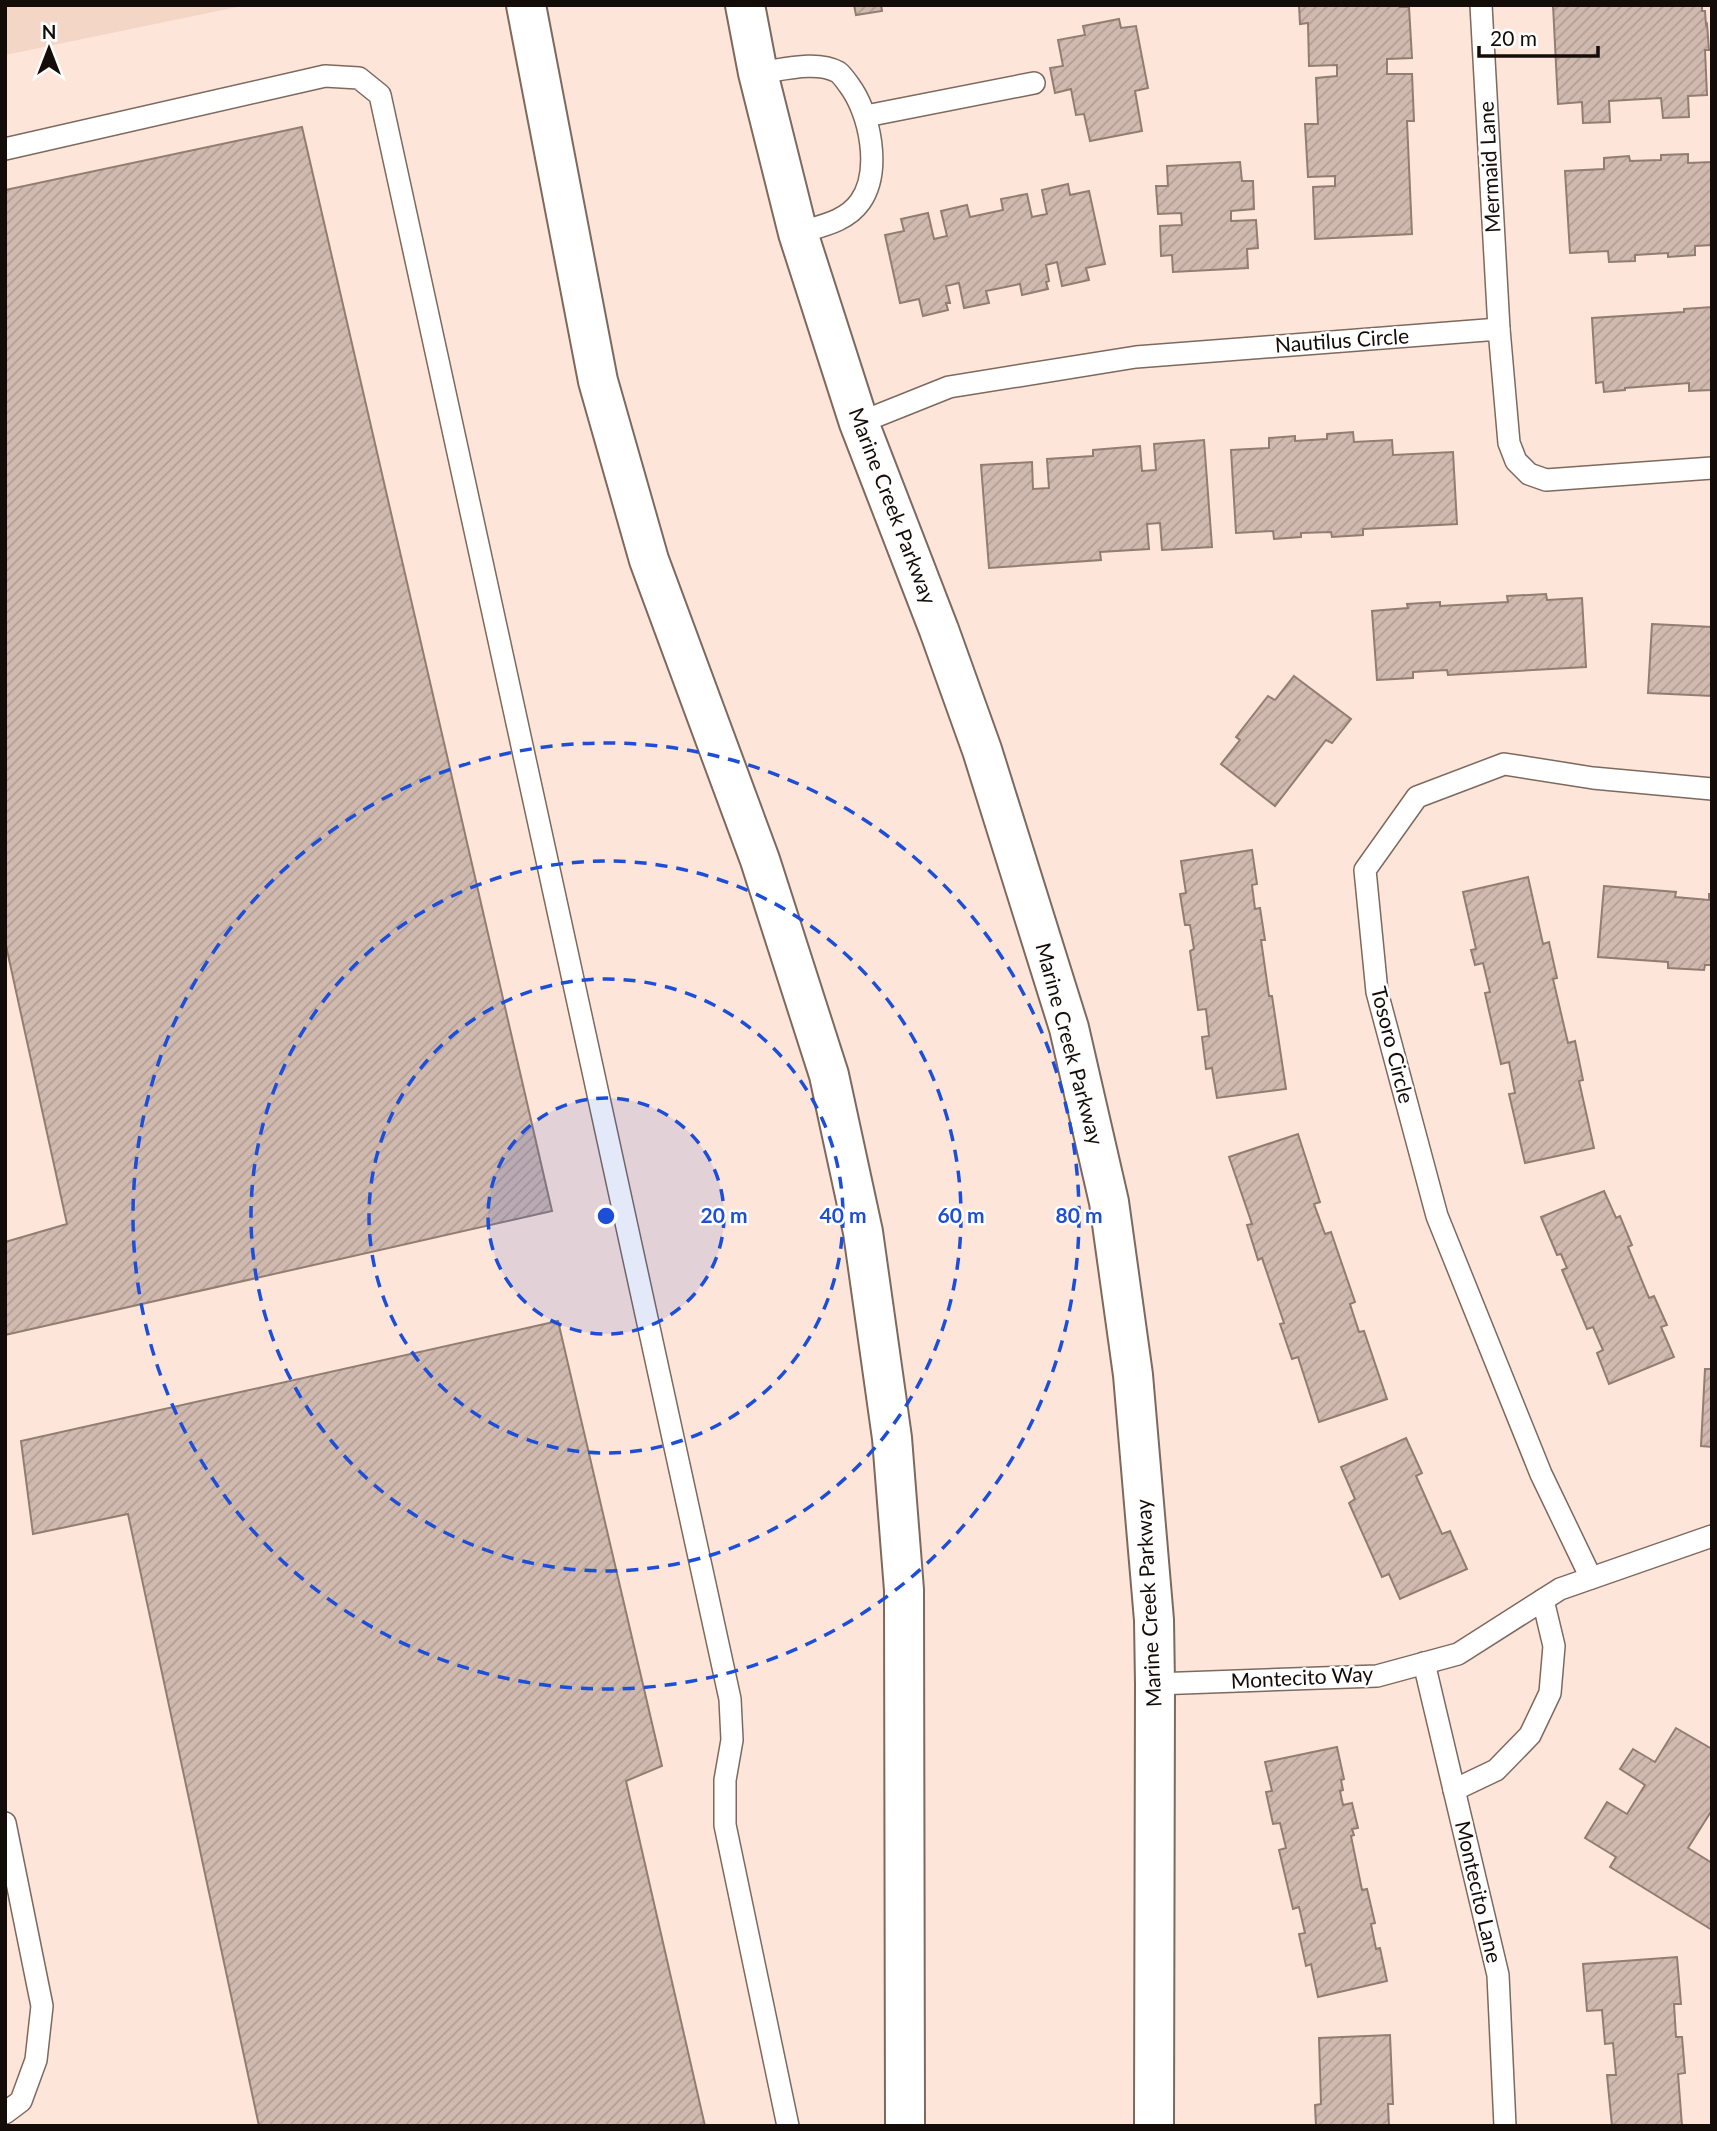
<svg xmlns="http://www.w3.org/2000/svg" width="1717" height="2131" font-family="Lato,sans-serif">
  <defs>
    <pattern id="building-hatch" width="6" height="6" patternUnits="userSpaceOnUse" patternTransform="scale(1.75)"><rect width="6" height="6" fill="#d0b9ae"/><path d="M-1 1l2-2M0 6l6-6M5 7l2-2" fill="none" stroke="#b29e94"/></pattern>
  </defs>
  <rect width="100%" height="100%" fill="#fde5d9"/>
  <!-- built -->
  <polygon fill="#f4d6c6" points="5,5 247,5 5,55"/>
  <!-- building -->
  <g fill="url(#building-hatch)" stroke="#927d72" stroke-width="2">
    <polygon points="854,5 881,5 882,11 856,15"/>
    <polygon points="1299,5 1400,5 1400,7 1409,7 1412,58 1387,59 1387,74 1412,74 1414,121 1407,121 1412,234 1315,239 1313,187 1335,186 1335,176 1308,177 1305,124 1318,124 1316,78 1337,76 1337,65 1309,66 1308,23 1300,24"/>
    <polygon points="1553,5 1702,5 1702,11 1705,11 1706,25 1707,24 1709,50 1705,50 1707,95 1688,96 1689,117 1663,118 1661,98 1609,101 1610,122 1583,123 1582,102 1558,104"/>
    <polygon points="1119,19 1121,28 1136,26 1148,88 1135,91 1142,131 1090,141 1084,114 1076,115 1071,89 1055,93 1050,68 1063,66 1058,40 1085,35 1083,26"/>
    <polygon points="302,127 552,1211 5,1335 5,1242 67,1224 5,941 5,190"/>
    <polygon points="1688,154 1688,163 1712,162 1712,245 1695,246 1695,255 1668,257 1668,253 1635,255 1635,261 1609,262 1608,251 1570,253 1565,171 1604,169 1604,158 1629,156 1630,161 1661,160 1661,155"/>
    <polygon points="1240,162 1242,181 1253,181 1254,209 1231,211 1231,221 1256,220 1258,248 1247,249 1248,268 1173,272 1172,255 1161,256 1160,226 1182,225 1181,213 1158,214 1156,186 1168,186 1167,166"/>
    <polygon points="1068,184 1070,195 1089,191 1105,264 1086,268 1089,280 1062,286 1057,262 1046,265 1049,281 1046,282 1048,289 1022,295 1020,284 986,291 989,303 964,308 959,283 946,286 950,303 946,303 948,310 923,316 919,299 900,303 885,235 904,231 901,219 928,213 934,239 947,236 941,211 967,205 970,217 1003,210 1001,199 1027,194 1032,217 1047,214 1042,190"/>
    <polygon points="1712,307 1712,390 1689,391 1689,383 1625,388 1625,390 1604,392 1603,382 1596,383 1592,318 1684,312 1684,309"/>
    <polygon points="1353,432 1354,442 1392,440 1393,455 1453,452 1457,524 1363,529 1363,535 1332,537 1331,532 1301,533 1301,537 1274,539 1273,531 1236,533 1231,450 1269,448 1269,438 1295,436 1295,441 1327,439 1327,434"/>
    <polygon points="1204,440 1212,547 1162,550 1160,523 1147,524 1149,549 1100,552 1101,560 989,568 981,465 1032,462 1033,489 1049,488 1047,459 1093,456 1093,450 1140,446 1142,471 1156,470 1154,444"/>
    <polygon points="1546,594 1547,600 1582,598 1586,667 1448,675 1447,670 1413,672 1413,678 1377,680 1372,611 1408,608 1407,604 1440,602 1440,606 1508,602 1507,596"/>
    <polygon points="1652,624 1712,627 1712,696 1648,693"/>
    <polygon points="1294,676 1351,719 1332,743 1326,740 1275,806 1221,764 1240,740 1236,737 1268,696 1275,700"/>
    <polygon points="1252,850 1257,884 1252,885 1255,909 1260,908 1265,940 1261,940 1269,996 1272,996 1286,1089 1217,1098 1212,1068 1206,1069 1202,1037 1209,1036 1206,1009 1198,1010 1190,951 1194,949 1190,925 1185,925 1180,894 1186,893 1181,861"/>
    <polygon points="1528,877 1543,944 1549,942 1557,978 1553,979 1568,1043 1575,1041 1583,1080 1579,1081 1594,1148 1525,1163 1509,1094 1515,1093 1509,1062 1501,1064 1485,993 1490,992 1483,963 1475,965 1471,950 1476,949 1463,892"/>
    <polygon points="1604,886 1676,892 1675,897 1709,900 1709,894 1712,894 1712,965 1705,965 1704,970 1668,968 1668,962 1598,957"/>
    <polygon points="1298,1134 1320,1202 1314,1204 1325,1234 1331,1232 1355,1302 1350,1304 1359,1332 1364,1331 1387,1399 1319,1422 1298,1357 1292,1359 1280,1324 1284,1323 1262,1258 1258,1260 1247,1225 1252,1224 1229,1157"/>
    <polygon points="1604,1191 1616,1218 1620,1216 1632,1245 1628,1247 1649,1298 1654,1296 1667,1325 1661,1327 1674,1357 1609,1384 1597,1353 1603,1350 1593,1327 1587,1329 1562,1270 1567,1268 1561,1254 1557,1255 1541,1217"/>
    <polygon points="558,1321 662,1766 626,1781 705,2126 259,2126 128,1514 33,1534 21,1441"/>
    <polygon points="1705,1369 1712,1369 1712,1447 1701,1446"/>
    <polygon points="1406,1438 1422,1473 1416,1476 1442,1534 1450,1531 1467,1569 1400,1599 1389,1574 1382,1577 1349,1503 1355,1499 1341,1467"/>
    <polygon points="1676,1728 1712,1749 1712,1810 1688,1848 1712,1863 1712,1930 1610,1867 1616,1857 1585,1838 1607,1802 1627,1814 1645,1785 1620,1769 1633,1749 1655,1762"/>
    <polygon points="1337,1747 1344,1779 1341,1780 1343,1790 1340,1791 1343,1805 1352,1803 1358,1828 1352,1829 1354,1835 1351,1836 1362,1890 1367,1889 1375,1923 1371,1924 1376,1949 1380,1948 1387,1981 1318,1997 1311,1964 1306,1966 1299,1934 1305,1933 1299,1907 1293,1909 1279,1850 1286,1848 1280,1823 1273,1824 1266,1792 1272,1791 1265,1762"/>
    <polygon points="1677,1957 1681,2004 1674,2004 1676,2037 1682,2037 1685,2073 1678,2074 1682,2126 1612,2126 1607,2075 1616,2075 1613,2043 1605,2044 1602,2010 1587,2011 1583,1964"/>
    <polygon points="1390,2035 1393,2104 1388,2104 1389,2126 1316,2126 1315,2105 1321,2104 1319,2038"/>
  </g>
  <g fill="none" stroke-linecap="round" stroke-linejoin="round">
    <defs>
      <g id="service">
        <polyline points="1481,5 1499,329"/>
        <path d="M758,73C782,70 816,60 838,72C842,75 846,81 849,85C870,113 882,171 860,202C846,222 820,226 798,233"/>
        <polyline points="866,116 1034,83"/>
        <polyline points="5,149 325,76 359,78 380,95 730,1699 732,1740 725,1780 725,1825 788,2126"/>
        <polyline points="859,423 949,387 1136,357 1499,329 1509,443 1516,461 1529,474 1546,480 1712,468"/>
        <polyline points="1591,1578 1541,1474 1437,1216 1377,992 1365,870 1417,797 1504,764 1593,778 1712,789"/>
        <polyline points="1424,1663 1498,1975 1505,2126"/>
        <polyline points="1155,1684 1377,1676 1458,1654 1560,1589 1712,1536"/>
        <polyline points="1454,1790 1496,1770 1530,1735 1550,1693 1554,1646 1543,1600"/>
        <polyline points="5,1823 42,2006 36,2060 21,2101 5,2113"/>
      </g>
      <g id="secondary">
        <polyline points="526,5 598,381 649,560 760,860 829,1075 863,1232 892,1438 904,1590 905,2126"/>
        <polyline points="745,5 758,73 798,233 859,423 939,630 982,750 1069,1028 1109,1202 1133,1375 1154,1620 1155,1684 1154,2126"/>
      </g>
    </defs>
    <!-- service casing -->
    <use href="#service" stroke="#7d695e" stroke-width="24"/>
    <!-- secondary casing -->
    <use href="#secondary" stroke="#7d695e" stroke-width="42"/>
    <!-- service -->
    <use href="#service" stroke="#fff" stroke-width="21"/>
    <!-- secondary -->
    <use href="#secondary" stroke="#fff" stroke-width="38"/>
  </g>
  <!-- distance rings -->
  <circle cx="606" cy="1216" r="118" fill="#1d4ed8" fill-opacity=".12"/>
  <g fill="none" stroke="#1d4ed8" stroke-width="3.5" stroke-dasharray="12 9">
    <circle cx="606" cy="1216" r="118"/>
    <circle cx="606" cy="1216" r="237"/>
    <circle cx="606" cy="1216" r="355"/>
    <circle cx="606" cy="1216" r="473"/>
  </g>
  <g text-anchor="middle" stroke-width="5" stroke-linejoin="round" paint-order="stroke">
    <!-- street labels -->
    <g font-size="21" fill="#140c08" stroke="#fff">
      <text transform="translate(1490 167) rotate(-93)" y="7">Mermaid Lane</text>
      <text transform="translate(1342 341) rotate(-4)" y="7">Nautilus Circle</text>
      <text transform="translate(892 506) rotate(69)" y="7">Marine Creek Parkway</text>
      <text transform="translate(1069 1044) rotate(75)" y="7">Marine Creek Parkway</text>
      <text transform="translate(1392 1045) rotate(76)" y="7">Tosoro Circle</text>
      <text transform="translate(1149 1603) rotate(-93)" y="7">Marine Creek Parkway</text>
      <text transform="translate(1302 1678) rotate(-3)" y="7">Montecito Way</text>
      <text transform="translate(1478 1892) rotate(77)" y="7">Montecito Lane</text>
    </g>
  </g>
  <circle cx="606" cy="1216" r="10" fill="#1d4ed8" stroke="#fff" stroke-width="3.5"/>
  <g font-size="21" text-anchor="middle" font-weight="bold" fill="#1d4ed8" stroke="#fff" stroke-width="5" stroke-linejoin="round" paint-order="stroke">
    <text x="724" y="1223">20 m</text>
    <text x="843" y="1223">40 m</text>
    <text x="961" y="1223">60 m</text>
    <text x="1079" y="1223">80 m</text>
  </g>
  <!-- border -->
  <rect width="1717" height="2131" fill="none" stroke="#140c08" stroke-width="14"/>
  <!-- north arrow -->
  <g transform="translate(49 49)" stroke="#ffffff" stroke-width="5" paint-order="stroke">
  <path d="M0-5L12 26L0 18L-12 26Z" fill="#140c08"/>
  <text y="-10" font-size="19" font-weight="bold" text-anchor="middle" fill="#140c08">N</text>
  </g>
  <!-- scale -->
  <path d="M1479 46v10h119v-10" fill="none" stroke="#140c08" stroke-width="3.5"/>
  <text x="1490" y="46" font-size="21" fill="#140c08" stroke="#ffffff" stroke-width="5" paint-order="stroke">20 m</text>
</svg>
